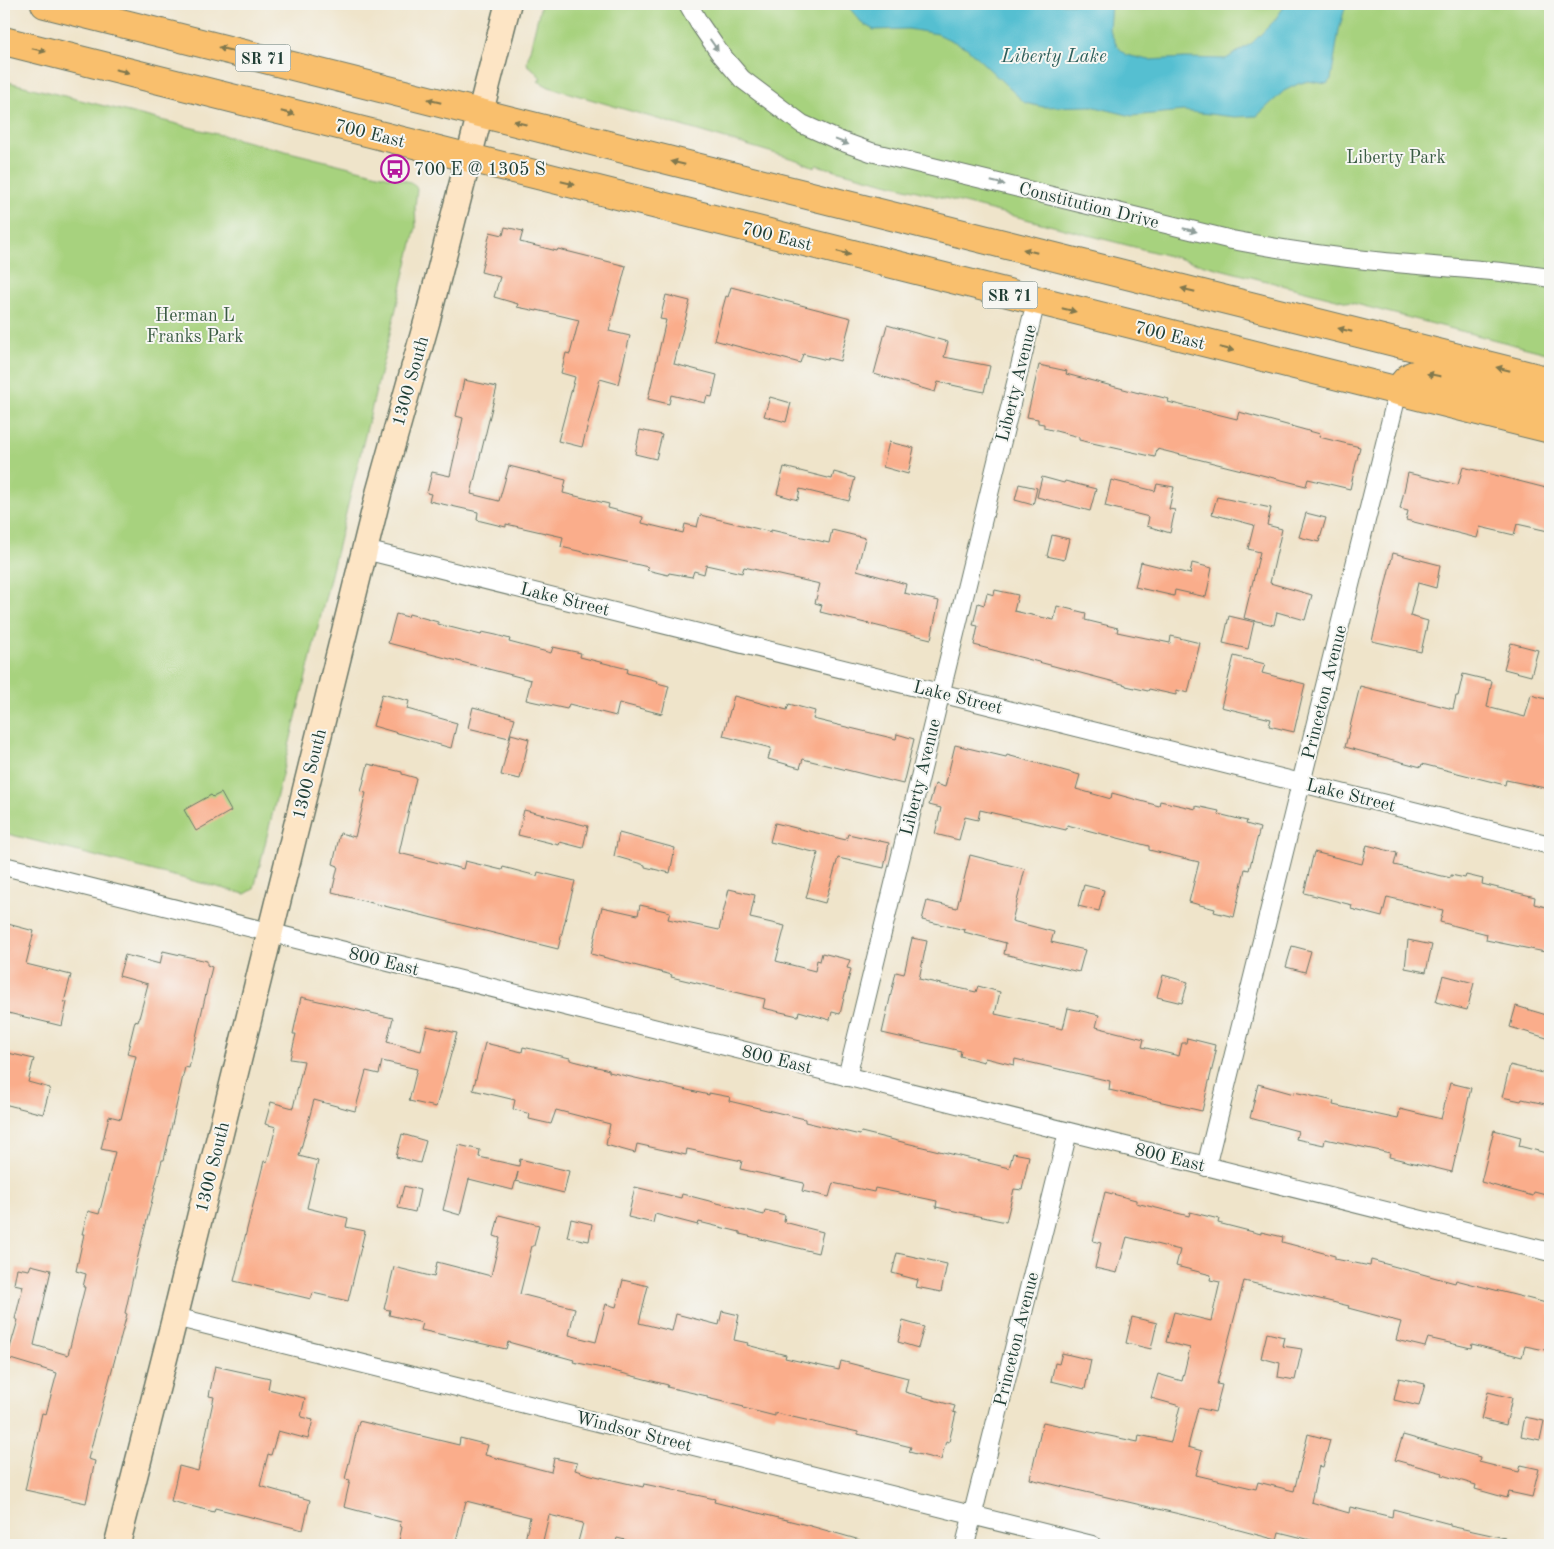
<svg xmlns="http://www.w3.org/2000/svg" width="1554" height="1549" font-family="'Old Standard TT',serif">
  <rect width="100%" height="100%" fill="#f6f6f2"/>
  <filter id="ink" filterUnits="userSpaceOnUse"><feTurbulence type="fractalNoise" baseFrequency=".02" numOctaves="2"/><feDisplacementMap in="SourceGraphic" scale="10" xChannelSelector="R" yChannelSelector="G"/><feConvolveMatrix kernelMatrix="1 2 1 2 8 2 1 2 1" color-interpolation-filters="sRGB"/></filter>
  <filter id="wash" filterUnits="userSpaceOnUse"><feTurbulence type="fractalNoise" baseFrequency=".0096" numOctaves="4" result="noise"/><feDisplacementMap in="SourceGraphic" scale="20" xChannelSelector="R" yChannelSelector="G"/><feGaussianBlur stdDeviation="1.12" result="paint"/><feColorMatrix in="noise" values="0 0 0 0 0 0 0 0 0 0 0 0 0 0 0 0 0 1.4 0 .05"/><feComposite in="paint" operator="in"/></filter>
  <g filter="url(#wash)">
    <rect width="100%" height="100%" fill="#efe4ca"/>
    <!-- green -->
    <g fill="#a7d27e" stroke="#638859">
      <polygon points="541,4 1550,4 1550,354 816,165 815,167 797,160 549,87 538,81 541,78 532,68 528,66 527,62"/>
      <polygon points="4,81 410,182 417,188 415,207 416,227 254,889 245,894 4,833"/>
    </g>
    <!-- water -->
    <polygon fill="#55bfd1" stroke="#3a7e82" points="846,4 1111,4 1109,29 1117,46 1126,55 1149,60 1185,58 1226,59 1252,43 1274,21 1286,4 1346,4 1339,30 1331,79 1327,84 1308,81 1298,84 1284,91 1257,116 1235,117 1183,111 1132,116 1091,106 1043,107 1025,103 967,48 938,34 908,29 874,30 863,24"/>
    <g id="blocks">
      <!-- building -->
      <g fill="#faad8b">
        <polygon points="505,227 523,231 520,242 557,251 558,249 626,266 609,331 630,336 618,384 600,379 582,447 558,441 575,377 561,373 566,353 570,354 579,320 537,310 537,311 517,307 518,304 494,297 500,277 481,272 490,232 503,235"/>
        <polygon points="731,287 851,318 840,361 828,358 827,360 803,354 800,363 714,340 726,296 728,297"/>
        <polygon points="666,295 690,301 674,364 717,375 712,397 707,396 705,403 671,395 669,404 648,399 666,320 660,319"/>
        <polygon points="887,325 948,342 944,357 990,366 984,392 938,382 935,392 874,374"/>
        <polygon points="1039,365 1067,371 1066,374 1139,393 1139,392 1169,399 1168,402 1237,419 1239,412 1320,434 1319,437 1360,447 1350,489 1308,479 1306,486 1157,449 1155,457 1079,440 1079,437 1044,428 1044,424 1038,423 1038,419 1027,417"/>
        <polygon points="464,380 497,387 471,494 499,501 509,466 566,480 563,493 609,504 608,508 643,517 642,523 683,533 685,524 697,527 700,515 771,532 771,530 829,543 832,530 865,538 857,570 906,584 904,593 939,601 931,639 820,612 822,605 815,603 820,584 744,567 742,573 706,565 704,574 694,571 692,577 669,573 668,575 647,570 648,567 561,547 563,537 506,524 506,527 477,520 478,512 429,501 431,494 427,493 432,472 450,476 463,418 456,416"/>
        <polygon points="770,397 791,403 786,422 764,416"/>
        <polygon points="640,430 662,435 656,459 635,454"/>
        <polygon points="889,442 914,448 908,474 883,467"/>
        <polygon points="784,467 832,479 834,472 855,478 849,501 800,489 798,500 777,494"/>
        <polygon points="1463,467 1550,489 1550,520 1548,531 1517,524 1514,535 1480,527 1477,538 1406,520 1408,511 1400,509 1408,473 1458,485"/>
        <polygon points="1042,477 1064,483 1065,481 1096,489 1090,511 1037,497"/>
        <polygon points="1111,480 1155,491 1157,484 1174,487 1169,509 1175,510 1170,533 1147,526 1149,517 1105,506"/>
        <polygon points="1019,484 1037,488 1033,505 1015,500"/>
        <polygon points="1217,497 1271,508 1267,525 1282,529 1270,583 1312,595 1305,620 1277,612 1274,625 1244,618 1260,552 1248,549 1254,525 1212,514"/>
        <polygon points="1306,513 1326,518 1319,542 1299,537"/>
        <polygon points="1052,535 1069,539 1064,560 1047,556"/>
        <polygon points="1393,553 1440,565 1436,588 1418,583 1410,616 1428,621 1421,652 1372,641"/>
        <polygon points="1141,562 1190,574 1192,563 1212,568 1206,597 1175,590 1174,596 1135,587"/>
        <polygon points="995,590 1018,595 1014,611 1054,620 1057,606 1086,613 1085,620 1118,628 1117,632 1170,643 1171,636 1200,643 1188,693 1176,690 1176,695 1149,689 1148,691 1126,686 1126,685 974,645 978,626 973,625 978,603 984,605 987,593 994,595"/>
        <polygon points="396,614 408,617 409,614 438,622 438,624 481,635 482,632 496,635 510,639 509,642 551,653 553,647 581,653 580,657 628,669 627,673 658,681 657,683 669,686 662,714 619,703 616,716 569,704 567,709 526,700 531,680 388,643"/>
        <polygon points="1229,616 1254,622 1248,649 1223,643"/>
        <polygon points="1511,643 1538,650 1531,676 1504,669"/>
        <polygon points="1234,656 1265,664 1262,673 1305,684 1294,732 1269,726 1271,719 1221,707"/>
        <polygon points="1463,674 1492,681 1487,707 1525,717 1531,695 1550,700 1550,789 1506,780 1505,785 1422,764 1421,767 1345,747 1360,686 1453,709 1456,696 1458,696"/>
        <polygon points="382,694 409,701 407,709 457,723 451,748 373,726"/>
        <polygon points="734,696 787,710 789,704 815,711 813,719 896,739 897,734 914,739 903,784 803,759 800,768 768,759 771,748 723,736"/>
        <polygon points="473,707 515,718 509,738 468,728"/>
        <polygon points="511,734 529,739 520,779 501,775"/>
        <polygon points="955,745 1006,757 1007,755 1080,775 1076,789 1111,799 1112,793 1159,806 1160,801 1196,809 1196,806 1219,811 1218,814 1247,821 1246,824 1260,828 1249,870 1245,869 1234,917 1214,912 1215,909 1189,902 1199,862 1149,850 1149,846 1067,825 1066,830 980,810 978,820 965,817 959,840 935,834 941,808 929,805 935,784 945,787"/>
        <polygon points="368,764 402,772 402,774 416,778 399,853 463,869 465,861 502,870 503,867 537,876 538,872 575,881 558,949 340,895 340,894 332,892 338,866 333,864 340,833 355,837 366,793 361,792"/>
        <polygon points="221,793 231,811 196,831 184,810 211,795 213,797"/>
        <polygon points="524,810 588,826 583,848 560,842 559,845 518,835"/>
        <polygon points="775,823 846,840 848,834 889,843 884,868 838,858 825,903 806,898 818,853 770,842"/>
        <polygon points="619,833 675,848 670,873 645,867 645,865 614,856"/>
        <polygon points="1367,845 1397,853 1394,865 1451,878 1451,875 1465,878 1466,875 1483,879 1482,884 1535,897 1534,904 1550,908 1550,953 1486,940 1487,934 1440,922 1443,910 1387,897 1382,917 1351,909 1352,905 1304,893 1314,852 1362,864"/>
        <polygon points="970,855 1025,869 1012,921 1054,932 1051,942 1085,950 1079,972 1004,954 1006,943 964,932 965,930 922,920 927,901 957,908"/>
        <polygon points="1084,885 1104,890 1099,911 1078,906"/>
        <polygon points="729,889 755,895 750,918 785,926 776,961 815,971 817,960 820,961 822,953 850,960 847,968 851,969 840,1014 832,1012 830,1020 799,1011 798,1016 763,1008 765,999 671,977 672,975 591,954 602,907 638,915 640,905 670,912 668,919 719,930"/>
        <polygon points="4,923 34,931 26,964 71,975 64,1002 67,1002 62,1026 4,1012"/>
        <polygon points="912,938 927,941 919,979 976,992 978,986 1000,992 995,1014 1063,1029 1068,1008 1099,1015 1096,1027 1144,1039 1142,1047 1179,1056 1182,1043 1186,1043 1187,1038 1215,1045 1214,1050 1216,1051 1213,1065 1202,1111 1109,1090 1110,1081 1015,1059 1014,1065 985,1058 984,1062 960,1056 961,1051 882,1033 896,972 904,974"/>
        <polygon points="1408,940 1432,945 1426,972 1405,968"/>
        <polygon points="1292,946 1311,951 1305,972 1286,967"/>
        <polygon points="163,951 207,961 207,965 212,967 189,1068 185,1067 164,1160 162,1160 137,1260 125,1313 127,1314 88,1459 95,1461 86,1503 25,1490 42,1413 46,1414 57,1373 7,1358 18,1320 15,1319 23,1286 14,1284 17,1268 29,1270 31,1265 51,1270 34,1345 68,1355 85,1287 83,1287 86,1274 76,1271 84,1234 82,1234 88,1211 99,1214 115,1152 101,1149 109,1116 121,1119 136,1056 127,1054 135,1021 138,1022 148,984 119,976 125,955 160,964"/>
        <polygon points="1163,975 1188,982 1182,1003 1157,997"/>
        <polygon points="1443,975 1474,983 1467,1010 1436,1002"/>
        <polygon points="301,997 393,1018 387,1042 421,1051 427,1026 457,1033 436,1107 409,1101 417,1069 382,1061 379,1074 366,1071 355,1111 314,1100 299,1156 318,1161 307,1208 348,1218 346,1227 365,1231 348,1301 313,1293 311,1299 234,1281 264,1161 267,1162 276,1127 265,1124 271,1102 293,1108 304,1061 290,1059 296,1034 293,1034"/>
        <polygon points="1516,1006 1550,1016 1550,1039 1510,1027"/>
        <polygon points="485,1043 522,1052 523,1047 570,1058 570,1060 609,1070 609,1072 709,1095 709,1093 730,1097 729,1101 805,1119 805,1122 860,1135 861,1132 1009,1168 1013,1153 1029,1156 1022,1190 1014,1189 1006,1222 936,1207 937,1201 875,1188 874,1192 833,1183 829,1197 802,1191 804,1183 740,1169 742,1161 687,1149 686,1155 637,1144 635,1153 606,1145 610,1124 556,1110 551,1124 529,1119 530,1114 513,1109 515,1100 473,1090"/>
        <polygon points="8,1053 34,1059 28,1082 50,1088 43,1114 4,1104 4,1073"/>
        <polygon points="1510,1065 1550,1075 1550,1105 1522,1099 1521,1101 1502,1097"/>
        <polygon points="1450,1083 1471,1088 1452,1172 1389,1157 1390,1153 1325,1139 1324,1145 1296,1139 1298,1131 1250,1118 1258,1084 1294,1094 1294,1092 1334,1101 1333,1105 1398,1119 1400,1109 1441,1119"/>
        <polygon points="1494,1130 1521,1137 1519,1146 1550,1154 1550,1196 1534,1192 1533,1196 1481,1182"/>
        <polygon points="402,1134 426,1141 420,1163 396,1157"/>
        <polygon points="459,1145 480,1150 479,1157 519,1166 520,1159 569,1171 564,1193 516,1181 518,1172 513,1190 469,1179 460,1215 443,1210"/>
        <polygon points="404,1186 420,1190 415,1212 398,1208"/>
        <polygon points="635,1187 681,1198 682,1194 764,1215 765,1210 785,1215 784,1222 823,1232 818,1253 740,1234 740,1232 699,1222 698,1225 655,1214 653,1223 628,1217"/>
        <polygon points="1105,1192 1136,1200 1136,1203 1189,1216 1190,1212 1219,1219 1218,1223 1261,1234 1261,1232 1283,1237 1282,1242 1335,1256 1335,1259 1370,1266 1371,1260 1455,1283 1456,1280 1550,1304 1550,1351 1525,1346 1522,1357 1472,1344 1471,1348 1428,1338 1425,1347 1396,1340 1401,1322 1348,1308 1349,1306 1244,1281 1217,1384 1222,1385 1215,1412 1198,1408 1188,1447 1202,1451 1196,1475 1256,1489 1258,1482 1294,1491 1308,1434 1330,1440 1323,1467 1319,1466 1311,1502 1349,1513 1350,1507 1392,1517 1393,1509 1450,1524 1450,1526 1505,1538 1504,1545 1331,1545 1279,1532 1277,1540 1205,1521 1205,1520 1030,1479 1043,1422 1138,1442 1139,1435 1171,1442 1180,1406 1151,1398 1158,1374 1182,1381 1190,1348 1166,1342 1174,1312 1211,1321 1220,1282 1210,1280 1211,1275 1176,1266 1180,1250 1127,1237 1117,1273 1095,1268 1101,1243 1093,1241"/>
        <polygon points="499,1215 539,1225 534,1246 532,1246 520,1294 575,1308 569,1335 596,1342 606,1304 616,1307 623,1280 648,1286 639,1323 672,1331 676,1314 719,1325 722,1311 739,1315 734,1340 748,1343 747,1345 786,1355 785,1358 839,1370 841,1361 908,1378 905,1392 955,1406 953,1412 956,1413 949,1442 946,1441 941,1460 909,1452 911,1447 858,1434 858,1432 775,1413 775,1416 743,1408 744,1407 707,1398 707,1396 667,1387 668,1385 602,1368 573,1362 574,1360 508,1342 506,1349 421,1330 423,1323 389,1315 390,1310 384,1309 394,1267 434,1277 437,1262 491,1276 500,1238 494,1236"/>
        <polygon points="571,1219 592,1224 589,1241 567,1237"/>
        <polygon points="897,1253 947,1264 941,1292 916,1287 918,1280 892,1273"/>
        <polygon points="1132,1317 1157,1323 1151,1349 1126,1343"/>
        <polygon points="903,1321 924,1327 918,1348 898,1342"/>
        <polygon points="1267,1333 1284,1337 1282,1346 1302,1349 1295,1380 1278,1377 1280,1363 1261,1358"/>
        <polygon points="1062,1353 1091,1360 1085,1389 1051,1381 1055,1363 1059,1364"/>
        <polygon points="215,1366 270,1378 268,1389 305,1398 301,1417 313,1420 308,1439 278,1431 271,1455 268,1454 260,1486 310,1500 303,1530 215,1508 214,1512 171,1501 179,1466 198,1471 214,1397 209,1396"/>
        <polygon points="1399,1378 1425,1384 1419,1406 1394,1400"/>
        <polygon points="1488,1392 1512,1398 1506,1425 1481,1419"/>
        <polygon points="1525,1417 1544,1421 1540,1440 1521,1436"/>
        <polygon points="359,1421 459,1445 460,1438 488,1445 485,1455 551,1472 554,1458 577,1463 575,1470 587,1474 643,1487 644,1484 715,1499 714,1502 807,1525 860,1540 859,1545 645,1545 617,1538 615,1545 592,1545 578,1542 583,1523 549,1515 542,1545 524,1545 530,1517 466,1501 455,1545 398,1545 402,1527 400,1526 401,1522 344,1507 350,1480 345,1479"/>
        <polygon points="1403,1435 1480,1457 1479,1462 1519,1472 1521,1465 1539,1469 1532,1497 1509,1492 1507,1498 1475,1489 1476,1485 1442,1475 1443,1473 1395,1460"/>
      </g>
    </g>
  </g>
  <g filter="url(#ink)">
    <use href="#blocks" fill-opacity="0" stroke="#687768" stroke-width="1"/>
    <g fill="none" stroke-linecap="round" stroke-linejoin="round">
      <defs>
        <g id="street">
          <path d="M688,4L699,23L719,52L742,79L802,124L838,140L871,152L1232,240C1279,249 1327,256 1375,261C1434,267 1492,269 1550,278"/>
          <polyline points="365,550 1550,845"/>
          <polyline points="4,866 1550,1252"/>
          <polyline points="847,1077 1036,301"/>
          <polyline points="1206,1167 1398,391"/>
          <polyline points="175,1317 1092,1545"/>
          <polyline points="965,1545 1068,1132"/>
        </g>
        <polyline id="secondary" points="117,1545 175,1317 379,492 427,321 508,4"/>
        <g id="primary">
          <polyline points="45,4 1550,381"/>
          <polyline points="4,41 1550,429"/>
          <path d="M1398,391C1408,375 1412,373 1431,374L1530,399L1550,400"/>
        </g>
      </defs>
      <!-- street casing -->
      <use href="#street" stroke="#687768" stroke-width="20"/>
      <!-- secondary casing -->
      <use href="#secondary" stroke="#687768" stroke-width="28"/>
      <!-- primary casing -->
      <use href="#primary" stroke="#687768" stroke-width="30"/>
      <!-- street -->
      <use href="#street" stroke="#fff" stroke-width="18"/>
      <!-- secondary -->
      <use href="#secondary" stroke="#fde5c5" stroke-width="25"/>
      <!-- primary -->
      <use href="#primary" stroke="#f9bf6d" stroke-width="28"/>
    </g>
    <!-- one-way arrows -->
    <defs><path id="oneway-solid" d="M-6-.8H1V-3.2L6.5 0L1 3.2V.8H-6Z" transform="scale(1.25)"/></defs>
    <g fill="#8f9e9a">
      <use href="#oneway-solid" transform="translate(714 45) rotate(55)"/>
      <use href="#oneway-solid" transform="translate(842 142) rotate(21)"/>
      <use href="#oneway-solid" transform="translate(998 183) rotate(14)"/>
      <use href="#oneway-solid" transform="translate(1190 230) rotate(14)"/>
    </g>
    <g fill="#81784e">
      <use href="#oneway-solid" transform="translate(225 49) rotate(-166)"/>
      <use href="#oneway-solid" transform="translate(39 50) rotate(14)"/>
      <use href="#oneway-solid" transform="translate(122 71) rotate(14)"/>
      <use href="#oneway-solid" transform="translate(434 101) rotate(-166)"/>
      <use href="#oneway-solid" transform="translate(288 113) rotate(14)"/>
      <use href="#oneway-solid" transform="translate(520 123) rotate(-166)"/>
      <use href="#oneway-solid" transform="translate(678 163) rotate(-166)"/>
      <use href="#oneway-solid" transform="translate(568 183) rotate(14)"/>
      <use href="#oneway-solid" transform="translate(1030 251) rotate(-166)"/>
      <use href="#oneway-solid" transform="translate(844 253) rotate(14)"/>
      <use href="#oneway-solid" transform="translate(1188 290) rotate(-166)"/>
      <use href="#oneway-solid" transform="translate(1069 310) rotate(14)"/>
      <use href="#oneway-solid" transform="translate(1345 330) rotate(-166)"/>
      <use href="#oneway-solid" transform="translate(1227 349) rotate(14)"/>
      <use href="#oneway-solid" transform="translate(1503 369) rotate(-166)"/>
      <use href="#oneway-solid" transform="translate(1434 375) rotate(-169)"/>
    </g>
  </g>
  <!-- icons -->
  <defs>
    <symbol id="bus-ring" viewBox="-11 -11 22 22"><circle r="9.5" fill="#f6f6f2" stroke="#b5179e" stroke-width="1.5"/><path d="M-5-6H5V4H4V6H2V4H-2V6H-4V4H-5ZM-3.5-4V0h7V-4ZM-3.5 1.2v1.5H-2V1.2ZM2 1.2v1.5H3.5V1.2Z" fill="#b5179e"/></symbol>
  </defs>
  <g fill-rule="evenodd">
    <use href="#bus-ring" x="379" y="153" width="32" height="32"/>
  </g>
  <g text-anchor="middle" stroke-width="4" stroke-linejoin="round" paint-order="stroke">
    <!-- shield labels -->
    <g fill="#f6f6f2" stroke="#60746d" stroke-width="1">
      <rect x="235.5" y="44.5" width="55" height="27" rx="4"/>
      <rect x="982.5" y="281.5" width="55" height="27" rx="4"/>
    </g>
    <g font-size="16" font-weight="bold" fill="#1f3d34">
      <text x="263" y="64">SR 71</text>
      <text x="1010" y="301">SR 71</text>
    </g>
    <!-- street labels -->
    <g font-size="18" fill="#1f3d34" stroke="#f6f6f2">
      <text transform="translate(370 133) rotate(14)" y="6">700 East</text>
      <text transform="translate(1089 205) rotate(14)" y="6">Constitution Drive</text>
      <text transform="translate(777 236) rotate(14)" y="6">700 East</text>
      <text transform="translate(1170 335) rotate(14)" y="6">700 East</text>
      <text transform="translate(410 381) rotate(-74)" y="6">1300 South</text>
      <text transform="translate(1016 383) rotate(-76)" y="6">Liberty Avenue</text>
      <text transform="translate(565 599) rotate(14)" y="6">Lake Street</text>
      <text transform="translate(1324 692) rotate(-76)" y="6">Princeton Avenue</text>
      <text transform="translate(958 697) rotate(14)" y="6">Lake Street</text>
      <text transform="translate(309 774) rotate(-76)" y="6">1300 South</text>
      <text transform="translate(920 777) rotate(-76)" y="6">Liberty Avenue</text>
      <text transform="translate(1351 795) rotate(14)" y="6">Lake Street</text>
      <text transform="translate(384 961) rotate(14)" y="6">800 East</text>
      <text transform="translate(777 1059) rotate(14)" y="6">800 East</text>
      <text transform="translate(1170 1157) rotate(14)" y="6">800 East</text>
      <text transform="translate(212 1167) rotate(-76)" y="6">1300 South</text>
      <text transform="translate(1016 1339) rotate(-76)" y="6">Princeton Avenue</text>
      <text transform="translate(634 1431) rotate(14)" y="6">Windsor Street</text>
    </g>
    <!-- park labels -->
    <g font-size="18" fill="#3a5b43" stroke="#f6f6f2">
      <text x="1396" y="163">Liberty Park</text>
      <text x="195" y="321">Herman L<tspan x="195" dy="21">Franks Park</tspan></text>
    </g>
    <!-- poi labels -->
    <g font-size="18" fill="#1f3d34" stroke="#f6f6f2" text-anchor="start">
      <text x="414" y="175">700 E @ 1305 S</text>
    </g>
    <!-- water labels -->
    <g font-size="19" font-style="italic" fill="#2c5e5b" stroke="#f6f6f2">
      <text x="1054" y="62">Liberty Lake</text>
    </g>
  </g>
  <!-- margin -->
  <rect width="1554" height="1549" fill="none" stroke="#f6f6f2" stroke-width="20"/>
</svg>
